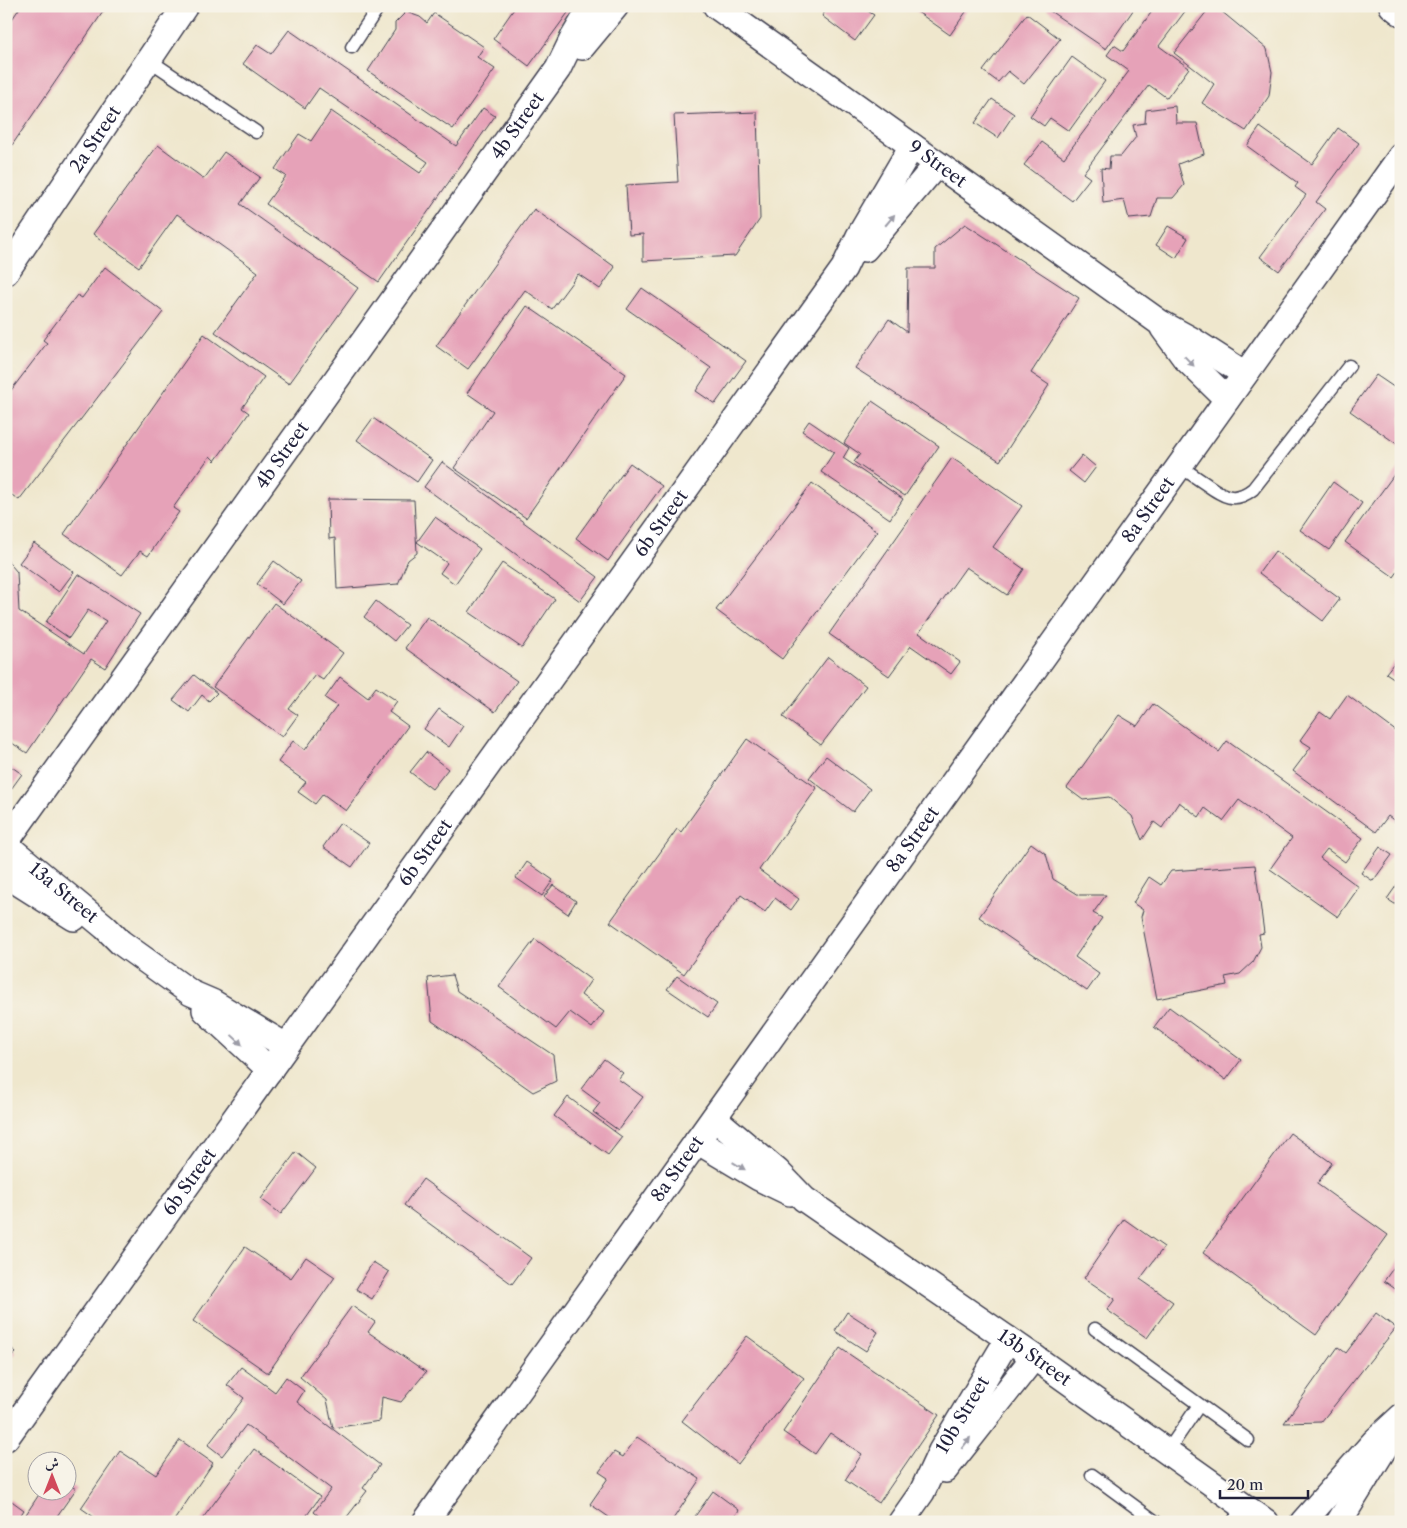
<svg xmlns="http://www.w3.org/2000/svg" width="1407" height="1528" font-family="'Libre Caslon Text',Amiri,serif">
  <rect width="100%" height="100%" fill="#f7f3e8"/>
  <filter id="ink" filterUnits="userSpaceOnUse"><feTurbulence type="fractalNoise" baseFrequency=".02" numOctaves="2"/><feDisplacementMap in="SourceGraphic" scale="10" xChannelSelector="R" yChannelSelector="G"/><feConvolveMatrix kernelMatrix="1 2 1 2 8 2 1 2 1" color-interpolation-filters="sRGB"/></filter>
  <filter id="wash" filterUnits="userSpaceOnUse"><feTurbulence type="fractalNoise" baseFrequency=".0096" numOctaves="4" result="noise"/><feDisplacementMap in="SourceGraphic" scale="20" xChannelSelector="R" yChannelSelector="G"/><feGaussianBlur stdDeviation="1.12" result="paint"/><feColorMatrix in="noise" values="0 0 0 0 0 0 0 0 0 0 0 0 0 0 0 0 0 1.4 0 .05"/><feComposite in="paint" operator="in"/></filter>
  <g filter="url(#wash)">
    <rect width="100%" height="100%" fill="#efe7cd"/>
    <g id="blocks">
      <!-- building -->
      <g fill="#e6a2b8">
        <polygon points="21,6 107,6 6,154 6,28"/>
        <polygon points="516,6 573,6 529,66 493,39"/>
        <polygon points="829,6 864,6 863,8 874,15 855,41 822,16"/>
        <polygon points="909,6 970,6 950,35"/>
        <polygon points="1049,6 1136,6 1106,49 1047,9"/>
        <polygon points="1156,6 1189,6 1159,46 1189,68 1167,98 1149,85 1083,173 1090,178 1072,201 1024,165 1042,142 1064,158 1129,71 1107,55 1114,45 1123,51"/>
        <polygon points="1211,6 1215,6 1267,49 1272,72 1269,96 1246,131 1202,103 1214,84 1174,53"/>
        <polygon points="406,12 420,17 427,23 434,13 484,47 477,57 495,69 453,129 368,71 395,30 395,23"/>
        <polygon points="1027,14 1060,39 1024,84 1008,71 998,82 983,71"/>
        <polygon points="289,30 456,146 483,108 495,116 379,282 266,204 286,176 275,169 299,134 311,141 331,111 420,173 428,162 319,88 305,108 243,64 257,45 271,54"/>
        <polygon points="1072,57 1105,81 1069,131 1050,118 1044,126 1030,116"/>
        <polygon points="992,99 1014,114 998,138 975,123"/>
        <polygon points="1175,106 1176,123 1197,123 1204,154 1178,164 1184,185 1173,198 1157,198 1151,217 1129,219 1124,200 1103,203 1101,168 1109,169 1110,156 1121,156 1136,137 1133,125 1145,123 1146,110"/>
        <polygon points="757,112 760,219 735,256 643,261 643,234 629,235 626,185 678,182 674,115"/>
        <polygon points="1260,127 1312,164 1338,128 1359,143 1316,202 1325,209 1279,271 1260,257 1306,195 1295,187 1298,183 1247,146"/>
        <polygon points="158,145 204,179 224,152 260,177 240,204 358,288 289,384 215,332 258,272 177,214 139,267 93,234"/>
        <polygon points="534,209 615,267 600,289 578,274 552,309 525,290 468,369 436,346"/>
        <polygon points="965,224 1079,298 1031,373 1049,385 1000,461 855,368 889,319 907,332 908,268 935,268 935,249"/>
        <polygon points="1168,226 1188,238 1176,258 1156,245"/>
        <polygon points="105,267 163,312 19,500 6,491 6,391 9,393 47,343 43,340 77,295 82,298"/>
        <polygon points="642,288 746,361 715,404 696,391 711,368 627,309"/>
        <polygon points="527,306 626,374 526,518 454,468 493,411 467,393"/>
        <polygon points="204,334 264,377 242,408 249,413 215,461 210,456 173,508 179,512 148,556 140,551 122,575 64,534"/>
        <polygon points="1376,375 1401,392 1401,447 1350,411"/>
        <polygon points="872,401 939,446 905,496 854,462 860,454 844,443"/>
        <polygon points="373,418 432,460 417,482 357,440"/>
        <polygon points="809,421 849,448 843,458 903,499 890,519 821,472 834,452 802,431"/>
        <polygon points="1082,455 1096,467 1084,483 1069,471"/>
        <polygon points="952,458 1022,506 993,547 1024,569 1007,595 966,567 919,633 960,662 951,674 911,646 889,676 829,634"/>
        <polygon points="442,462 598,577 580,601 424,487"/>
        <polygon points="630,463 662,486 608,561 576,538"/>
        <polygon points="1401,465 1401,567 1394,577 1345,542"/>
        <polygon points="1333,482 1362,503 1329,550 1300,530"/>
        <polygon points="812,483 877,531 782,659 716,610"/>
        <polygon points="328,499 414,500 417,553 408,560 398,584 337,589 335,538 329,539"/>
        <polygon points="435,517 480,549 455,584 440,573 447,563 417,542"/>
        <polygon points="34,543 74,572 59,592 19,563"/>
        <polygon points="1275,551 1340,599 1323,621 1259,573"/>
        <polygon points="6,559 17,572 19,611 84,654 106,621 88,610 69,638 46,622 78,574 140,614 105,668 91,659 27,753 6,739"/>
        <polygon points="274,561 301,581 283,604 257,584"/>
        <polygon points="502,563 555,599 522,648 469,612"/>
        <polygon points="376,601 407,625 394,641 364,617"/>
        <polygon points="274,603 343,653 323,680 315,675 289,709 298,715 282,737 213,687"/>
        <polygon points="427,617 517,681 495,712 405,648"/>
        <polygon points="1401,654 1401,683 1386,673"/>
        <polygon points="828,657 866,686 821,745 783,717"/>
        <polygon points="194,675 217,693 209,701 202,695 189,712 173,700"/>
        <polygon points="340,677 368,698 376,687 397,701 389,712 408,726 346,811 323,794 315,804 298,792 306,782 278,762 293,741 305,750 337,706 325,698"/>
        <polygon points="1347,695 1401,735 1401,815 1396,822 1388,816 1376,832 1293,771 1311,747 1300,740 1320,712 1330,719"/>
        <polygon points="1153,704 1219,752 1227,741 1363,838 1345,862 1327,849 1320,858 1359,887 1338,917 1270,869 1292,838 1239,800 1223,821 1205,808 1199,817 1179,802 1162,828 1154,822 1142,840 1132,816 1109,797 1083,800 1067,788 1119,715 1137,726"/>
        <polygon points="439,709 463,726 449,747 424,729"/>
        <polygon points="747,739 817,788 759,870 799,899 791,910 775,898 765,912 741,895 684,974 610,922 677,829 681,832"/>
        <polygon points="426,752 448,769 432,789 410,772"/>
        <polygon points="826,756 870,789 853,812 809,778"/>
        <polygon points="6,763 22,774 6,796"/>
        <polygon points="340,823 369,843 352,867 323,847"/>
        <polygon points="1031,843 1046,854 1053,879 1079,895 1106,895 1093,913 1102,918 1075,957 1099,974 1087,991 979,917"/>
        <polygon points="1380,847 1392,855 1373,881 1361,873"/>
        <polygon points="527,862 553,880 542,896 516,878"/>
        <polygon points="1255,865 1264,933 1259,934 1261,947 1253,962 1240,974 1225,977 1227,985 1157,999 1141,917 1143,910 1133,903 1149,877 1161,885 1171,871"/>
        <polygon points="1401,879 1401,908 1387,899"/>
        <polygon points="553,885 576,901 568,914 544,897"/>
        <polygon points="535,939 591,980 581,995 604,1012 592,1028 570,1012 556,1029 499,987"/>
        <polygon points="452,975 457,991 553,1055 556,1081 533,1092 432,1021 428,978"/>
        <polygon points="677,976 717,1004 708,1017 667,989"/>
        <polygon points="1169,1007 1241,1060 1226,1080 1154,1027"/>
        <polygon points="604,1059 623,1073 618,1079 643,1097 618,1130 593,1112 600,1103 581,1089"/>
        <polygon points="568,1097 622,1137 608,1155 554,1116"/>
        <polygon points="1290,1133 1332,1163 1317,1184 1388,1235 1316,1335 1203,1253"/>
        <polygon points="296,1152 316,1168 281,1214 261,1199"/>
        <polygon points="423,1179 531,1258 512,1284 404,1205"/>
        <polygon points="1124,1219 1164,1247 1140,1279 1173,1302 1147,1338 1107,1310 1115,1299 1084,1278"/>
        <polygon points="245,1247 291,1278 306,1257 335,1277 268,1373 193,1321"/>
        <polygon points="1401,1257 1401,1293 1384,1281"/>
        <polygon points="373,1262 389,1272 372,1299 356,1289"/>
        <polygon points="352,1306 375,1322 368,1332 426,1372 401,1402 382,1397 380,1421 333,1428 327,1400 300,1377"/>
        <polygon points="847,1312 878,1332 866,1351 835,1331"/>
        <polygon points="1376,1313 1396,1328 1321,1422 1284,1423 1338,1347 1346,1353"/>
        <polygon points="747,1336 804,1378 738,1464 682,1421"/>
        <polygon points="6,1342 16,1353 6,1361"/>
        <polygon points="840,1348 939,1415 879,1503 845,1480 862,1454 830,1433 815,1454 783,1432"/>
        <polygon points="241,1367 275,1392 286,1377 304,1391 297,1402 380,1465 363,1488 367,1491 343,1522 326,1522 314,1512 331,1489 246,1425 222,1456 208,1445 244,1398 227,1385"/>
        <polygon points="637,1437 700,1479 671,1522 616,1522 590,1504 608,1478 599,1472 614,1452 623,1457"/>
        <polygon points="180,1440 213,1463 173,1522 101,1522 81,1508 120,1451 156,1475"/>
        <polygon points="254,1449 320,1497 302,1522 200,1522"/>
        <polygon points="68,1484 76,1489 57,1516 67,1522 21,1522 42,1490 68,1490"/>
        <polygon points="713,1491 739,1510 731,1522 691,1522"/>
        <polygon points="9,1499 24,1510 16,1522 6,1522 6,1502"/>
      </g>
    </g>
  </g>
  <g filter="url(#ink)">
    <use href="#blocks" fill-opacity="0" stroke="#414051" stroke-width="1"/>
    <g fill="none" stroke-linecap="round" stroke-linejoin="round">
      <defs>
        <g id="service">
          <polyline points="352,47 379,6"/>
          <polyline points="149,60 256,132"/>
          <path d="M1180,466C1188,472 1197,478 1206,484C1223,496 1234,504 1253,489L1349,366"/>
          <polyline points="1095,1329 1248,1440"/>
          <polyline points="1167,1452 1199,1405"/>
          <polyline points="1092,1475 1156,1522"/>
          <polyline points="1233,1522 1244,1507"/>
        </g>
        <g id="minor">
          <path id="s1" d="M716,6L1159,322L1192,340L1245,374"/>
          <polyline points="1392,6 1401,13"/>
          <polyline points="582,47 616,6"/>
          <polyline points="865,249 937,164"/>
          <path id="s2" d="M6,272L185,6"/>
          <polyline points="1163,328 1185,358 1227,399"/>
          <path id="s3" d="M6,842L558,69L573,38L592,6"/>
          <path id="s4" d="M6,845L105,927L120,942L191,993L212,1002L286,1046"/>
          <polyline points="6,875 74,918"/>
          <polyline points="205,1010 270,1070"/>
          <path id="s5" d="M714,1118L777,1171L804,1199L1034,1357L1266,1522"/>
          <polyline points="697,1141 759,1178 790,1193"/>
          <path id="s6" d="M6,1438L844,268L859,236L912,146"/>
          <polyline points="945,1470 1034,1357"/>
          <path id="s7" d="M425,1522L1401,156"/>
          <path id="s8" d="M901,1522L922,1492L941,1451L1008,1339"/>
          <polyline points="1303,1522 1374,1442 1401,1417"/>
          <polyline points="1339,1522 1387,1444"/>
        </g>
      </defs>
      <!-- service casing -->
      <use href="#service" stroke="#414051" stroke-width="15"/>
      <!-- minor casing -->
      <use href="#minor" stroke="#414051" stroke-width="28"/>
      <!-- service -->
      <use href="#service" stroke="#fff" stroke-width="12"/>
      <!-- minor -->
      <use href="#minor" stroke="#fff" stroke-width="25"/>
    </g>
    <!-- one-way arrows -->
    <defs><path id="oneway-solid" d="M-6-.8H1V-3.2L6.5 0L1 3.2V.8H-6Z" transform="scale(1.25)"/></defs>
    <g fill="#9c9ca7">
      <use href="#oneway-solid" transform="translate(890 220) rotate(-50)"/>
      <use href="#oneway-solid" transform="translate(1189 361) rotate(46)"/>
      <use href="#oneway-solid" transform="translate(237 1040) rotate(43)"/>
      <use href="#oneway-solid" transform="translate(739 1166) rotate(31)"/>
      <use href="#oneway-solid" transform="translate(966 1443) rotate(-52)"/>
    </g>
  </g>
  <g text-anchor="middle" stroke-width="4.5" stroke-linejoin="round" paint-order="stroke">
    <!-- street labels -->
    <g font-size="18" fill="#22223b" stroke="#f7f3e8">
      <text dy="6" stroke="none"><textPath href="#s3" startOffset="880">4b Street</textPath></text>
      <text dy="6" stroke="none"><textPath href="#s2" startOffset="160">2a Street</textPath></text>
      <text dy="6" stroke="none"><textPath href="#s1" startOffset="272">9 Street</textPath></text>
      <text dy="6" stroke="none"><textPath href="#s3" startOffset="475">4b Street</textPath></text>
      <text dy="6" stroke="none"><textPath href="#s7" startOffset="1244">8a Street</textPath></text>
      <text dy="6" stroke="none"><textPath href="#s6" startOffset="1125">6b Street</textPath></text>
      <text dy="6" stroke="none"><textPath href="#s7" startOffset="839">8a Street</textPath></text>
      <text dy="6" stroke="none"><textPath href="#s6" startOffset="720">6b Street</textPath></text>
      <text dy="6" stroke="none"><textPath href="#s4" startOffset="75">13a Street</textPath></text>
      <text dy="6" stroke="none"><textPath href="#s7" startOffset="434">8a Street</textPath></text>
      <text dy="6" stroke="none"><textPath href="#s6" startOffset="315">6b Street</textPath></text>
      <text dy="6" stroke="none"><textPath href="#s5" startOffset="401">13b Street</textPath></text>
      <text dy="6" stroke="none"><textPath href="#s8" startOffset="124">10b Street</textPath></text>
    </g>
  </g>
  <!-- margin -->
  <rect width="1407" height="1528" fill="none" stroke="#f7f3e8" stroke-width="25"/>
  <!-- north arrow -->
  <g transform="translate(52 1476)"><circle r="24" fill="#f7f3e8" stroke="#a29fa3"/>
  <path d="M0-4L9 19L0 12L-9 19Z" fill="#d1495b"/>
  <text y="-8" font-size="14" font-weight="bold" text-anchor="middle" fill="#22223b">ش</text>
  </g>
  <!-- scale -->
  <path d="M1220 1490v8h88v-8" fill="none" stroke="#22223b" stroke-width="2.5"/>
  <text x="1227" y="1490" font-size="15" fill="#22223b" stroke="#f7f3e8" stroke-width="4" paint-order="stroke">20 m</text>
</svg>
